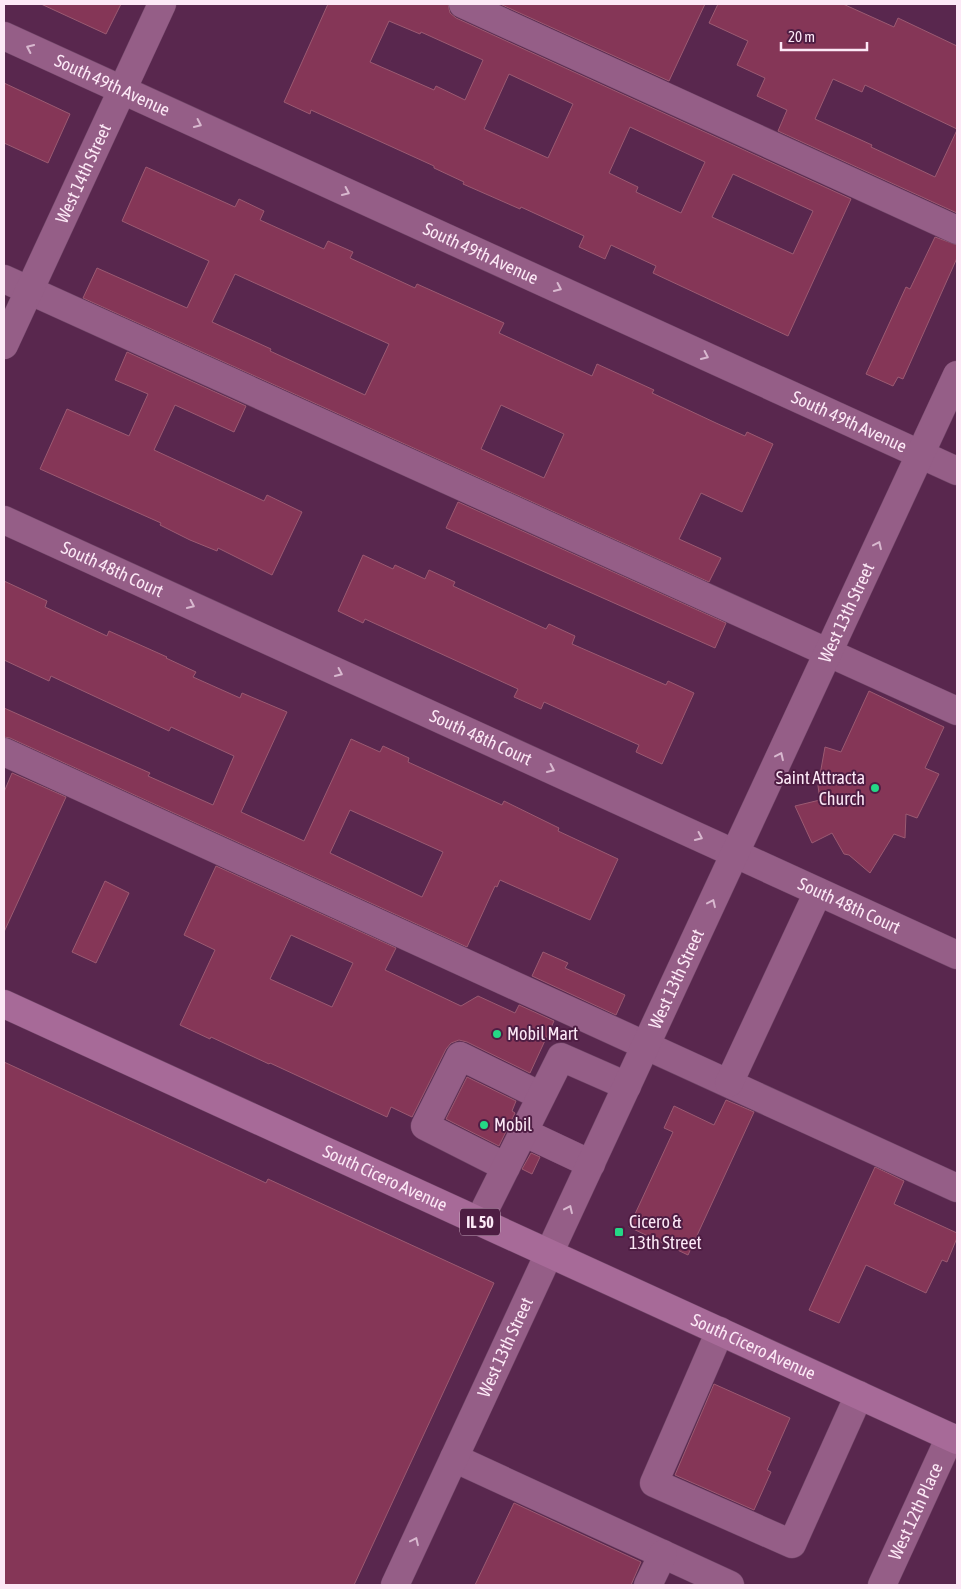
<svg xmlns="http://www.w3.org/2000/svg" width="961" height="1589" font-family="'Asap Condensed',sans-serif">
  <rect width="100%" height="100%" fill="#59274e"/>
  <!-- building -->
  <g fill="#853657" stroke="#9b5a72" fill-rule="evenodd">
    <polygon points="41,4 121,4 106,34"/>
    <path d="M328,4H448L450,13L456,18L851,199L788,336L653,273L656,266L611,245L605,259L579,247L584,236L521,207L520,209L463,184L464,182L434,168V166L311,110L310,114L284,102ZM389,21L420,34L421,32L483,60L465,100L436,86L434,90L370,62ZM509,74L573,104L548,158L484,129ZM630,127L705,162L681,213L636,192L638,187L609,173ZM733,174L813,211L793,254L712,217Z"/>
    <polygon points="500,4 705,4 669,81"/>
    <polygon points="718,4 843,4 894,27 898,18 957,46 957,129 865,85 862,92 833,79 815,119 872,145 871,147 935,177 957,130 957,213 778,131 787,110 757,96 765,78 737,65 748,41 709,23"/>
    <polygon points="4,83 70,114 48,163 4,143"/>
    <path d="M146,167L235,207L239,199L264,211L260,220L324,249L328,241L353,252L350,258L415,288L417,284L504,323L499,333L592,376L597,364L654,390L652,393L716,423L745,436L747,432L773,444L742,512L701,493L679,539L721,558L709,582L83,298L97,268L187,308L209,261L122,221ZM235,274L389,344L365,395L270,351L271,349L212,322ZM501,405L564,434L544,478L481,449Z"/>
    <polygon points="935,237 957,245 957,258 903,379 898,377 893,386 866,374 906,287 910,289"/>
    <polygon points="127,352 246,406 234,432 175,405 154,450 264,501 267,495 302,512 272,575 218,548 217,551 190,540 160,525 161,523 40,469 67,409 129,436 148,394 115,380"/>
    <polygon points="458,502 726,623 715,648 446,528"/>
    <polygon points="363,555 393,569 395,565 425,579 429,570 455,582 453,586 546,629 549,624 575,636 572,644 666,685 668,681 694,693 662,764 636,752 639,745 544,702 541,709 514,697 518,689 365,619 363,623 338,611"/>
    <path d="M4,581L47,601L45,607L107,636L109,631L167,657L166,658L196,672L193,677L240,698L242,693L287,712L241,812L304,841L351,739L380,752L383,746L409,758L408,762L502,805L504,801L559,828L558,831L618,859L590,920L500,880L497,887L495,886L467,947L10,738L4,737V708L150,773L148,776L213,805L234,756L171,727L169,731L51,676L49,681L4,660ZM350,810L443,852L422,897L330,853Z"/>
    <polygon points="869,691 944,727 925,768 939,774 917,818 906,814 905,838 894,834 870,873 849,855 844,854 832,833 812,843 795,806 820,800 818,786 825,747 841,752"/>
    <polygon points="12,773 66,797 4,932 4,792"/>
    <path d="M216,866L396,948L385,970L461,1006L478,996L515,1013L519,1005L554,1021L530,1073L467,1042L459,1040L451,1043L446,1049L412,1117L391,1107L387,1117L270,1063L269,1064L211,1037L210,1039L180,1025L215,950L184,935ZM291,935L353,963L332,1007L270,979Z"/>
    <polygon points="105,881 129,893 96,963 72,952"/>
    <polygon points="543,952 568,963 565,968 625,995 616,1015 532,976"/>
    <polygon points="4,1062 266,1183 268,1179 494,1283 354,1585 4,1585"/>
    <polygon points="467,1077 516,1101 512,1111 515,1113 499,1146 446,1119"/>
    <polygon points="726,1100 754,1112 688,1255 629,1227 673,1132 664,1128 674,1106 714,1125"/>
    <polygon points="531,1153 540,1157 532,1174 522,1169"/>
    <polygon points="875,1167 904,1181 894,1204 957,1233 957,1238 947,1262 942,1260 926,1293 866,1265 839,1323 809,1310"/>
    <polygon points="714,1384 790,1418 767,1470 771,1472 754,1510 675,1475"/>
    <polygon points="514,1503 641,1562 631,1585 475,1585"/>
  </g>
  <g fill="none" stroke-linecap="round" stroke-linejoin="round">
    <defs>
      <g id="minor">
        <polyline points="463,4 957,230"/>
        <path id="s1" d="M4,36L957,471"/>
        <polyline points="4,279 957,711"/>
        <path id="s2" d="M4,345L162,4"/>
        <path id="s3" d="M4,520L957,955"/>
        <polyline points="4,752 957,1188"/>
        <polyline points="729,1083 818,892"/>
        <polyline points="523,1132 591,1164"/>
        <polyline points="506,1167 425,1126 460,1056 541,1096"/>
        <polyline points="479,1221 561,1057 627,1086"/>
        <polyline points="720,1331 654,1483 792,1544 859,1395"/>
        <polyline points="454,1458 730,1585"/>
        <path id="s4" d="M395,1585L957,375"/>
        <polyline points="648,1585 663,1554"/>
        <path id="s5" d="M882,1585L950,1437"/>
      </g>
      <g id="major">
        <path id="s6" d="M4,1004L957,1440"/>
      </g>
    </defs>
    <!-- minor casing -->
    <use href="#minor" stroke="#6f4566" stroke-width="29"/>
    <!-- major casing -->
    <use href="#major" stroke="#6f4566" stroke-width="29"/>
    <!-- minor -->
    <use href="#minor" stroke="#955e87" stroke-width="28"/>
    <!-- major -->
    <use href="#major" stroke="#a76a98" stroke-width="28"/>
  </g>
  <!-- one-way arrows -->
  <defs><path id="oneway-chevron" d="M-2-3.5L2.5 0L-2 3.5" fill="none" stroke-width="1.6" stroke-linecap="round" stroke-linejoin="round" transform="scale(1.25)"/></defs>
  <g stroke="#d8b8cf">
    <use href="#oneway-chevron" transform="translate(30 48) rotate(-155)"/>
    <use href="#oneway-chevron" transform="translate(198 124) rotate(25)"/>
    <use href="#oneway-chevron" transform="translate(346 192) rotate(25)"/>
    <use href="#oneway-chevron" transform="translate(558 288) rotate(25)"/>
    <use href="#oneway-chevron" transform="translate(705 356) rotate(25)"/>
    <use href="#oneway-chevron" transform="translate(878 545) rotate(-65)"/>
    <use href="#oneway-chevron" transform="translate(191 605) rotate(25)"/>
    <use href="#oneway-chevron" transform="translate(339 673) rotate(25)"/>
    <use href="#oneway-chevron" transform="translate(780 756) rotate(-65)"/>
    <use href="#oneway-chevron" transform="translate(551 769) rotate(25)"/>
    <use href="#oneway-chevron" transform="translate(699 837) rotate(25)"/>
    <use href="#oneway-chevron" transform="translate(712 903) rotate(-65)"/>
    <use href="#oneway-chevron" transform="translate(569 1209) rotate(-65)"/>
    <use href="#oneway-chevron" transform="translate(415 1541) rotate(-65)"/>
  </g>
  <!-- markers -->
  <g fill="#24d886" stroke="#4e1d43" stroke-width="2">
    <circle cx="875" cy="788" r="5"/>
    <circle cx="497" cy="1034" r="5"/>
    <circle cx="484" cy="1125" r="5"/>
    <rect x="614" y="1227" width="10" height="10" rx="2.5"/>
  </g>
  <g text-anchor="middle" stroke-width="4" stroke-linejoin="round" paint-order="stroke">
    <!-- shield labels -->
    <rect fill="#4e1d43" stroke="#c8abc0" stroke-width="1" x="460" y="1208.5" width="40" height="27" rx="4"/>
    <g font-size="16" font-weight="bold" fill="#fce8f6">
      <text x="480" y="1228">IL 50</text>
    </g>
    <!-- street labels -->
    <g font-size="18" fill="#fce8f6" stroke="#4e1d43">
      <text dy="6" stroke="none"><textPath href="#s1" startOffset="119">South 49th Avenue</textPath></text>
      <text dy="6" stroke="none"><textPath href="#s2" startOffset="189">West 14th Street</textPath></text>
      <text dy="6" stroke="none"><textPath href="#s1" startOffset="524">South 49th Avenue</textPath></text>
      <text dy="6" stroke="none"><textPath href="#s1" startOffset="929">South 49th Avenue</textPath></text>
      <text dy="6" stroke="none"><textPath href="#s3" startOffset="119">South 48th Court</textPath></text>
      <text dy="6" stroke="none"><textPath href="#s4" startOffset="1072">West 13th Street</textPath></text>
      <text dy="6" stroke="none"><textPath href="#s3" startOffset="524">South 48th Court</textPath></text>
      <text dy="6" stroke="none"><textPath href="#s3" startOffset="929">South 48th Court</textPath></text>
      <text dy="6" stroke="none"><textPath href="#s4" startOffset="668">West 13th Street</textPath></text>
      <text dy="6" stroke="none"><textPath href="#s6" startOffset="419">South Cicero Avenue</textPath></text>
      <text dy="6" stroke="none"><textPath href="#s4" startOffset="262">West 13th Street</textPath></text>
      <text dy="6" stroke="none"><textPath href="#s6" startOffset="824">South Cicero Avenue</textPath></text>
      <text dy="6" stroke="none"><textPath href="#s5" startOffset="81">West 12th Place</textPath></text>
    </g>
    <!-- poi labels -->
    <g font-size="18" fill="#fce8f6" stroke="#4e1d43" text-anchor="start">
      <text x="865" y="784" text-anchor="end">Saint Attracta<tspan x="865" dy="21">Church</tspan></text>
      <text x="507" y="1040">Mobil Mart</text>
      <text x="494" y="1131">Mobil</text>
      <text x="629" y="1228">Cicero &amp;<tspan x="629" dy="21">13th Street</tspan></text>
    </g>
  </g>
  <!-- border -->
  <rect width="961" height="1589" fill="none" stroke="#fce8f6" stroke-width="10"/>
  <!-- scale -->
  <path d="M781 42v8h86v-8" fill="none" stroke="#fce8f6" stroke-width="2.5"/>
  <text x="788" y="42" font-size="15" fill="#fce8f6" stroke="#4e1d43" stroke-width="4" paint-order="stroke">20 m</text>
</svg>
